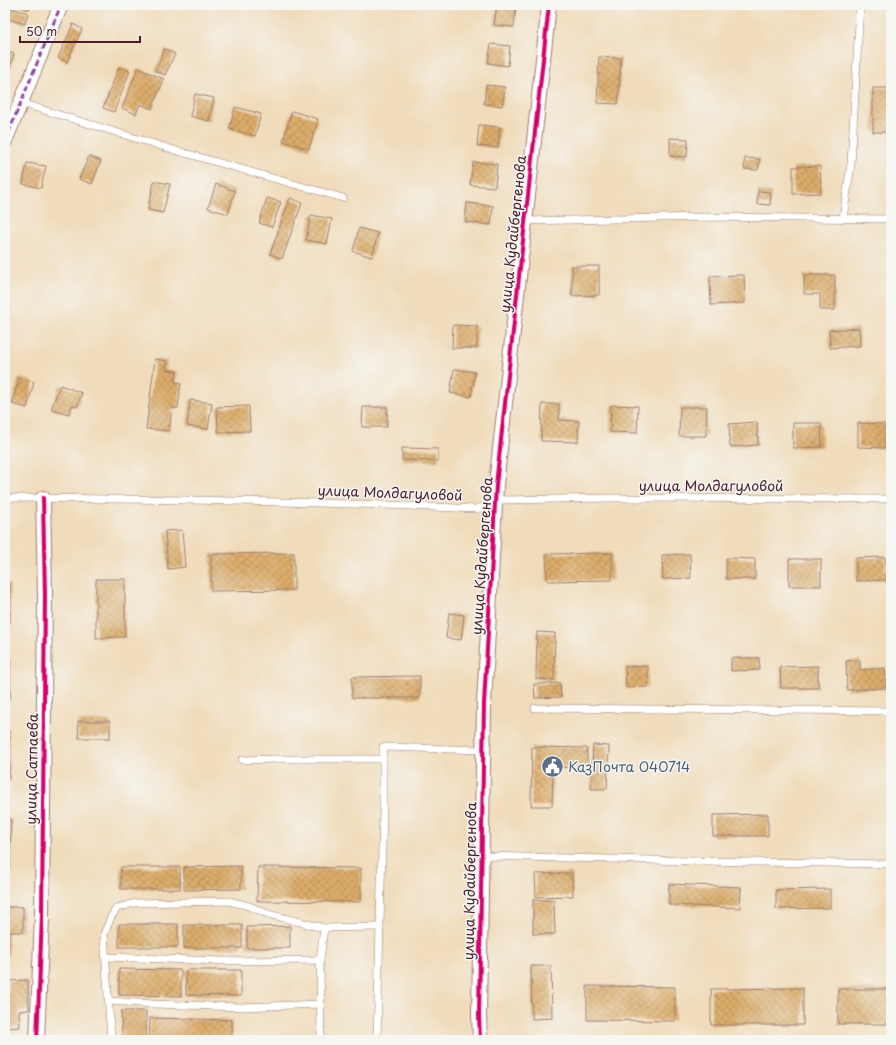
<svg xmlns="http://www.w3.org/2000/svg" width="896" height="1045" font-family="'Playpen Sans',sans-serif">
  <defs>
    <pattern id="building-cross-hatch" width="8" height="8" patternUnits="userSpaceOnUse"><rect width="8" height="8" fill="#ddad6b"/><path d="M0 0l8 8M0 8l8-8" fill="none" stroke="#b58c58"/></pattern>
  </defs>
  <rect width="100%" height="100%" fill="#f6f6f2"/>
  <filter id="ink" filterUnits="userSpaceOnUse"><feTurbulence type="fractalNoise" baseFrequency=".025" numOctaves="2"/><feDisplacementMap in="SourceGraphic" scale="8" xChannelSelector="R" yChannelSelector="G"/><feConvolveMatrix kernelMatrix="1 2 1 2 8 2 1 2 1" color-interpolation-filters="sRGB"/></filter>
  <filter id="wash" filterUnits="userSpaceOnUse"><feTurbulence type="fractalNoise" baseFrequency=".012" numOctaves="4" result="noise"/><feDisplacementMap in="SourceGraphic" scale="16" xChannelSelector="R" yChannelSelector="G"/><feGaussianBlur stdDeviation="0.9" result="paint"/><feColorMatrix in="noise" values="0 0 0 0 0 0 0 0 0 0 0 0 0 0 0 0 0 1.4 0 .05"/><feComposite in="paint" operator="in"/></filter>
  <g filter="url(#wash)">
    <rect width="100%" height="100%" fill="#f0dbba"/>
    <g id="blocks">
      <!-- building -->
      <g fill="url(#building-cross-hatch)">
        <polygon points="17,5 31,5 29,9"/>
        <polygon points="497,5 516,5 514,27 494,25"/>
        <polygon points="5,6 28,13 25,24 5,18"/>
        <polygon points="73,24 82,29 67,62 58,58"/>
        <polygon points="491,44 510,46 508,66 488,63"/>
        <polygon points="165,49 175,54 165,75 155,71"/>
        <polygon points="5,51 14,54 7,78 5,77"/>
        <polygon points="599,57 621,58 618,104 597,103"/>
        <polygon points="119,67 130,71 114,112 103,108"/>
        <polygon points="138,68 164,79 152,109 140,104 136,114 122,108"/>
        <polygon points="486,85 505,87 502,106 484,104"/>
        <rect x="873" y="88" width="18" height="44"/>
        <polygon points="195,94 214,98 209,121 190,116"/>
        <polygon points="235,107 261,114 255,136 229,129"/>
        <polygon points="292,111 318,119 309,149 283,141"/>
        <polygon points="479,125 500,127 498,148 477,146"/>
        <polygon points="670,138 688,139 687,157 670,156"/>
        <polygon points="89,156 101,161 92,184 79,179"/>
        <polygon points="745,158 760,159 758,170 744,169"/>
        <polygon points="473,162 497,164 495,187 470,185"/>
        <polygon points="27,163 46,166 41,188 23,184"/>
        <polygon points="820,166 821,193 793,194 793,167"/>
        <polygon points="154,181 170,184 163,213 148,210"/>
        <polygon points="216,184 235,191 228,214 208,208"/>
        <polygon points="758,191 771,192 770,205 757,204"/>
        <polygon points="267,198 281,202 272,227 259,223"/>
        <polygon points="290,198 302,203 282,259 270,254"/>
        <polygon points="467,203 493,206 491,225 465,222"/>
        <polygon points="311,215 332,219 327,244 306,240"/>
        <polygon points="359,228 378,233 372,257 353,251"/>
        <polygon points="572,266 599,266 599,295 572,296"/>
        <polygon points="744,275 745,303 711,305 710,276"/>
        <polygon points="804,275 835,275 835,310 820,310 820,294 804,294"/>
        <polygon points="453,325 477,326 477,348 452,348"/>
        <polygon points="859,328 860,346 830,348 829,330"/>
        <polygon points="155,359 167,361 166,370 177,371 175,382 181,383 178,408 172,408 169,431 146,429"/>
        <polygon points="454,369 475,372 471,397 450,393"/>
        <polygon points="19,378 34,382 27,408 12,404"/>
        <polygon points="60,385 82,393 77,407 72,405 69,414 51,409"/>
        <polygon points="190,400 212,403 208,429 187,426"/>
        <polygon points="542,404 559,404 559,420 579,421 578,442 541,441"/>
        <polygon points="611,405 638,406 637,433 610,432"/>
        <polygon points="249,406 250,431 218,432 217,407"/>
        <polygon points="363,407 387,407 387,427 362,427"/>
        <polygon points="680,407 707,407 706,436 679,436"/>
        <polygon points="757,422 758,445 730,447 729,424"/>
        <polygon points="793,423 821,423 822,447 793,448"/>
        <polygon points="858,423 885,424 885,448 858,447"/>
        <polygon points="402,448 438,449 438,461 402,460"/>
        <polygon points="182,530 185,567 168,569 165,531"/>
        <polygon points="294,553 294,590 211,591 211,554"/>
        <polygon points="612,553 612,580 547,581 546,554"/>
        <polygon points="690,554 691,578 663,579 662,555"/>
        <polygon points="885,557 886,580 856,581 856,558"/>
        <polygon points="726,558 755,559 755,579 726,579"/>
        <rect x="789" y="559" width="32" height="27"/>
        <polygon points="96,579 125,579 125,637 96,638"/>
        <rect x="5" y="584" width="5" height="39"/>
        <polygon points="449,613 464,615 461,640 446,638"/>
        <polygon points="537,632 555,633 554,680 536,679"/>
        <rect x="5" y="658" width="5" height="40"/>
        <polygon points="731,658 759,658 759,670 731,671"/>
        <polygon points="860,660 860,670 885,668 886,688 847,690 846,661"/>
        <polygon points="648,666 648,687 626,688 625,667"/>
        <polygon points="818,666 818,688 781,688 780,667"/>
        <polygon points="420,676 420,698 352,698 352,677"/>
        <polygon points="560,683 561,697 535,698 534,684"/>
        <polygon points="78,721 110,721 110,738 79,738"/>
        <rect x="5" y="731" width="4" height="48"/>
        <polygon points="593,745 609,746 607,789 591,789"/>
        <polygon points="532,747 587,748 587,768 553,767 552,806 531,806"/>
        <polygon points="768,814 768,836 713,836 713,815"/>
        <polygon points="5,819 11,819 10,868 5,868"/>
        <polygon points="241,866 241,889 184,890 184,867"/>
        <rect x="121" y="867" width="59" height="22"/>
        <polygon points="258,867 361,868 361,902 257,901"/>
        <polygon points="572,873 573,896 536,897 535,874"/>
        <polygon points="669,884 741,887 740,908 669,905"/>
        <polygon points="830,889 830,908 776,909 776,890"/>
        <polygon points="533,900 554,900 555,934 533,934"/>
        <polygon points="5,907 23,907 23,932 8,932 8,956 5,956"/>
        <rect x="119" y="924" width="59" height="23"/>
        <rect x="184" y="925" width="58" height="23"/>
        <polygon points="290,926 290,948 247,948 247,927"/>
        <polygon points="531,966 551,966 552,1018 532,1019"/>
        <polygon points="119,969 181,970 181,996 119,995"/>
        <polygon points="186,970 241,970 241,996 186,995"/>
        <polygon points="28,980 29,1010 19,1011 20,1027 5,1028 5,995 8,995 8,981"/>
        <polygon points="587,986 675,987 675,1021 587,1020"/>
        <polygon points="803,988 803,1025 711,1025 711,989"/>
        <rect x="838" y="989" width="53" height="35"/>
        <polygon points="121,1011 146,1011 146,1040 132,1040 122,1038"/>
        <polygon points="150,1018 232,1020 232,1040 149,1040"/>
      </g>
    </g>
  </g>
  <g filter="url(#ink)">
    <use href="#blocks" fill-opacity="0" stroke="#9d7d72" stroke-width="1"/>
    <g fill="none" stroke-linecap="round" stroke-linejoin="round">
      <defs>
        <g id="lane">
          <polyline points="21,103 174,150 343,198"/>
          <polyline points="843,218 851,164 860,5"/>
          <polyline points="525,221 707,217 891,219"/>
          <path d="M5,498C162,499 319,501 476,509L487,506L496,500L612,498L891,499"/>
          <polyline points="535,708 891,711"/>
          <polyline points="242,760 278,759 383,759"/>
          <polyline points="482,856 692,861 891,864"/>
          <polyline points="106,957 222,961 320,960 321,1040"/>
          <polyline points="320,960 324,928"/>
          <polyline points="109,1001 153,1004 242,1007 321,1004"/>
          <polyline points="111,1040 104,934 111,917 117,908 135,903 229,901 249,906 268,914 324,928 380,927"/>
          <polyline points="377,1040 383,809 383,747 484,750"/>
        </g>
        <g id="street">
          <polyline points="5,141 61,5"/>
          <polyline points="37,1040 42,917 45,595 43,498"/>
          <polyline points="480,1040 479,1015 484,704 496,485 549,5"/>
        </g>
      </defs>
      <!-- lane casing -->
      <use href="#lane" stroke="#9d7d72" stroke-width="8"/>
      <!-- street casing -->
      <use href="#street" stroke="#9d7d72" stroke-width="16"/>
      <!-- lane -->
      <use href="#lane" stroke="#fff" stroke-width="7"/>
      <!-- street -->
      <use href="#street" stroke="#fff" stroke-width="14"/>
      <!-- quiet -->
      <polyline stroke="#8e44ad" stroke-width="3" stroke-dasharray="6 3" stroke-linecap="butt" points="5,141 61,5"/>
      <defs>
        <g id="cycleway">
          <polyline points="37,1040 42,917 45,595 43,498"/>
          <polyline points="480,1040 479,1015 484,704 496,485 549,5"/>
        </g>
      </defs>
      <!-- cycleway casing -->
      <use href="#cycleway" stroke="#f6f6f2" stroke-width="6"/>
      <!-- cycleway -->
      <use href="#cycleway" stroke="#d6006c" stroke-width="4"/>
    </g>
  </g>
  <!-- icons -->
  <defs>
    <symbol id="civic-disc" viewBox="-11 -11 22 22"><circle r="9.5" fill="#5c6f8a" stroke="#f6f6f2"/><path d="M-.6-6.5H3V-4.5H.6V-3L4-1V1h2V6H-6V1h2V-1L-.6-3ZM-1.2 2.5V6h2.4V2.5Z" fill="#fff"/></symbol>
  </defs>
  <g fill-rule="evenodd">
    <use href="#civic-disc" x="540" y="754" width="25" height="25"/>
  </g>
  <g text-anchor="middle" stroke-width="3" stroke-linejoin="round" paint-order="stroke">
    <!-- street labels -->
    <g font-size="14" fill="#4a1f2b" stroke="#f6f6f2">
      <text transform="translate(513 234) rotate(-84)" y="5">улица Кудайбергенова</text>
      <text x="711" y="491">улица Молдагуловой</text>
      <text transform="translate(390 493) rotate(2)" y="5">улица Молдагуловой</text>
      <text transform="translate(482 556) rotate(-86)" y="5">улица Кудайбергенова</text>
      <text transform="translate(32 769) rotate(-89)" y="5">улица Сатпаева</text>
      <text transform="translate(470 881) rotate(-89)" y="5">улица Кудайбергенова</text>
    </g>
    <!-- service labels -->
    <g font-size="14" fill="#4e5e75" stroke="#f6f6f2" text-anchor="start">
      <text x="568" y="772">КазПочта 040714</text>
    </g>
  </g>
  <!-- margin -->
  <rect width="896" height="1045" fill="none" stroke="#f6f6f2" stroke-width="20"/>
  <!-- scale -->
  <path d="M20 36v6h120v-6" fill="none" stroke="#4a1f2b" stroke-width="2"/>
  <text x="26" y="36" font-size="12" fill="#4a1f2b" stroke="#f6f6f2" stroke-width="3" paint-order="stroke">50 m</text>
</svg>
